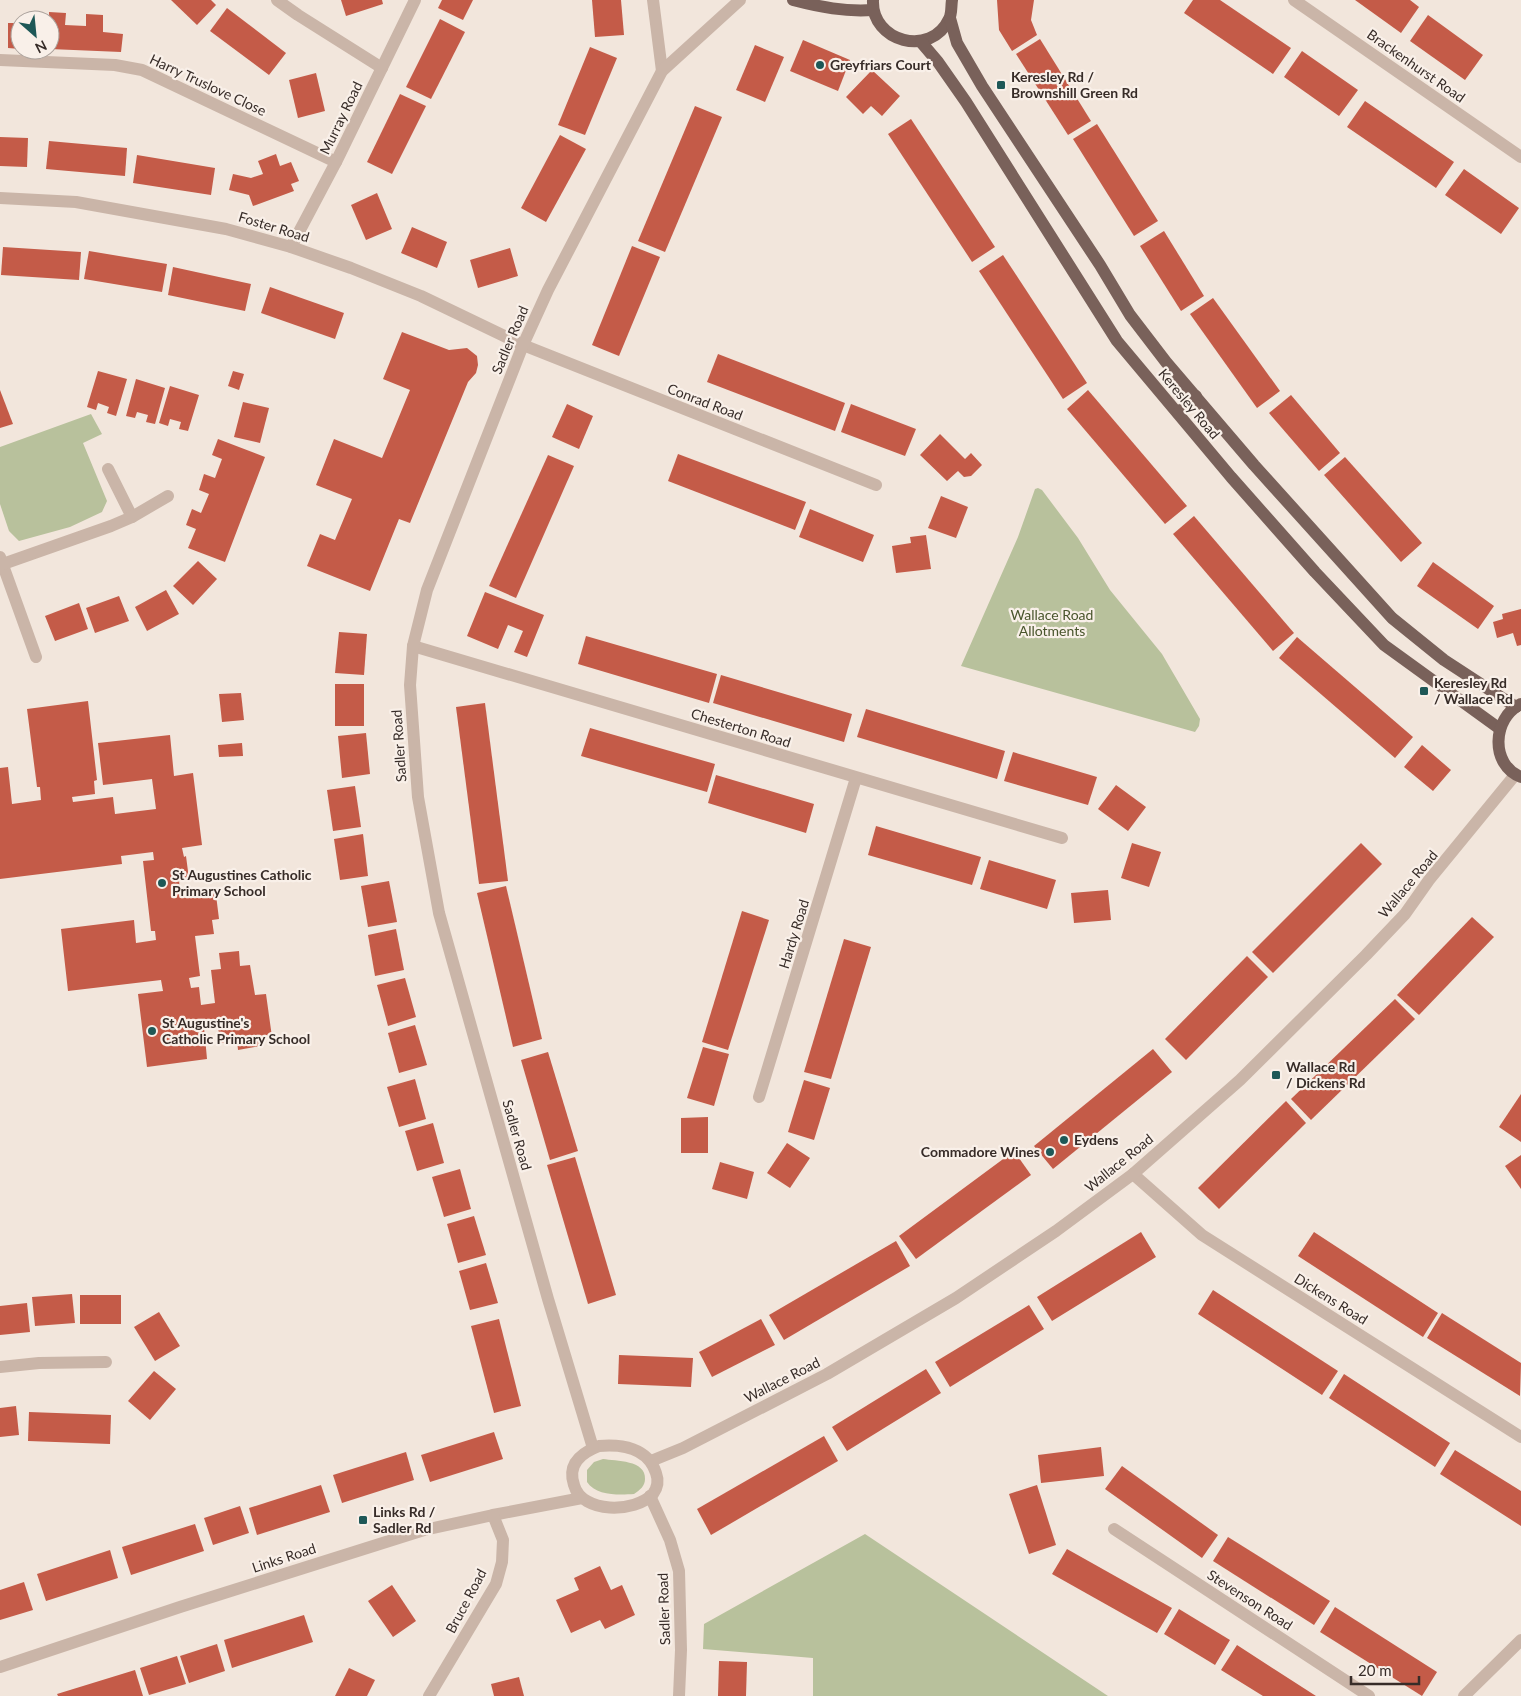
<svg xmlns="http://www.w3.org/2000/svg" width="1521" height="1696" font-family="Lato,sans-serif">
  <rect width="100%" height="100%" fill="#f2e6dc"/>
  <!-- green -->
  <g fill="#b8c19c">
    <polygon points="91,414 102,434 83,443 107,501 102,512 70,527 19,541 9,531 0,504 0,447"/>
    <polygon points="1038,488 1042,490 1078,538 1110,590 1162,654 1200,719 1199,726 1195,732 961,666 1018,537 1035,489"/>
    <path d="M603,1459C616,1461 646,1460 645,1479C645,1486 640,1490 634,1494C619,1495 596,1496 587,1482V1470L594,1462Z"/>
    <polygon points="865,1534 1108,1696 813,1696 813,1658 703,1649 704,1624"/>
  </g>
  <!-- building -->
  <g fill="#c45b48">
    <polygon points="171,0 211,0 216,5 197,25"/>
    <polygon points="341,0 382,0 383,4 346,16"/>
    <polygon points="442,0 473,0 463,20 438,8"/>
    <polygon points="592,0 621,0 624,35 595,37"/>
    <polygon points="997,0 1034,0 1031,20 1037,35 1012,51 999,30"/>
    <polygon points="1193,0 1220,0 1291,48 1273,74 1184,13"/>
    <polygon points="1355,0 1410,0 1419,7 1401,33"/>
    <polygon points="227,8 286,53 269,75 210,31"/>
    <polygon points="49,12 66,13 65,25 86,26 86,14 103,15 103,32 123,34 121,52 50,49"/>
    <polygon points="1428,15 1483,55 1465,80 1410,41"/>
    <polygon points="440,19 465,32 431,99 406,87"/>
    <polygon points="8,23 20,23 20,49 8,48"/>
    <polygon points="1040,39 1091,121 1068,135 1016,54"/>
    <polygon points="803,40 850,60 838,91 790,71"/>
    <polygon points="755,45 784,57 765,102 736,90"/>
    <polygon points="590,47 617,58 585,135 558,125"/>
    <polygon points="1302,51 1358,90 1339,116 1284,77"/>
    <polygon points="872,70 900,96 882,116 871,106 863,114 846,97"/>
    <polygon points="316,73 325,111 298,118 289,80"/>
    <polygon points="400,94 426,106 392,174 367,162"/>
    <polygon points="1365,101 1454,162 1436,188 1347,127"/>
    <polygon points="695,106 722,117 665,252 638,241"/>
    <polygon points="911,119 995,247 972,262 888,134"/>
    <polygon points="1097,124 1158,221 1134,236 1073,139"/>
    <polygon points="560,135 586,149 546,222 521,208"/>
    <polygon points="0,137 28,138 27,167 0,166"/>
    <polygon points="49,141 127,148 125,176 46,169"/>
    <polygon points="276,154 280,166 291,162 299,181 291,184 294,191 253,206 249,195 229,190 233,174 251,178 263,174 258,161"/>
    <polygon points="137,155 215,168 211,195 133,183"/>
    <polygon points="1464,169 1519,208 1501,234 1445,195"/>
    <polygon points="377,193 392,229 366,240 351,205"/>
    <polygon points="412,227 447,242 437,268 401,253"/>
    <polygon points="1164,231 1204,296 1181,311 1140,246"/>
    <polygon points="632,246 660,257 619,356 592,345"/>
    <polygon points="3,247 81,252 79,280 1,275"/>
    <polygon points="510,248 518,276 478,288 470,260"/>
    <polygon points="89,251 167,264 162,292 84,279"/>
    <polygon points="1003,255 1087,383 1063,399 979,271"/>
    <polygon points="173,267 251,284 245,311 168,295"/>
    <polygon points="270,287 344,313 335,339 261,313"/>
    <polygon points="1213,298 1280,391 1257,408 1190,314"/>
    <polygon points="402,332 449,350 467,348 477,356 478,365 476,373 468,382 410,523 399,519 370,591 307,566 320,534 335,540 352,499 316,485 334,439 382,458 410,390 383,379"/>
    <polygon points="718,354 845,403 835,431 707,382"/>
    <polygon points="98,371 127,379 116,416 107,413 109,407 98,403 96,410 87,407"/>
    <polygon points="233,371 244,374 239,390 228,386"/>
    <polygon points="136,379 165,388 155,424 146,422 148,415 137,412 135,418 126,416"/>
    <polygon points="170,386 199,395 188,431 179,429 181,422 170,419 168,426 159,423"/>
    <polygon points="0,390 13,424 0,428"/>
    <polygon points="1088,390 1187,506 1165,524 1067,409"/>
    <polygon points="1291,395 1340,453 1319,471 1269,413"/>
    <polygon points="243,402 269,408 260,443 234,437"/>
    <polygon points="567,404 593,416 579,449 552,437"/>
    <polygon points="851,404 916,429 905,456 841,432"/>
    <polygon points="940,434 965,459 971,453 982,465 971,476 964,477 958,471 947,481 920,455"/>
    <polygon points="218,439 265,457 225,562 188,548 196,529 186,525 192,509 201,513 209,494 199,490 204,474 215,478 222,459 212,455"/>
    <polygon points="678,454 806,502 795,530 668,481"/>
    <polygon points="548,455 574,466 516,598 489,586"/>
    <polygon points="1345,457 1422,543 1401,562 1324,475"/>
    <polygon points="941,496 968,507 956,538 928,528"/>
    <polygon points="810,509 874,535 863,562 799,537"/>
    <polygon points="1194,516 1294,633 1273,651 1173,534"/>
    <polygon points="926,535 931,569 896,573 892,546 911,543 910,537"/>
    <polygon points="198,561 217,579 193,605 173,586"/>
    <polygon points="1433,562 1494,606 1478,629 1417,586"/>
    <polygon points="166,590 179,614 147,631 135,607"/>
    <polygon points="485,592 544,615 527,657 514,652 523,631 508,625 498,649 467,636"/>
    <polygon points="119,596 129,621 95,633 86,608"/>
    <polygon points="79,603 88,629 55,641 45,616"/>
    <polygon points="1521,609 1521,645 1517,646 1513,633 1497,638 1493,622 1503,619 1502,614"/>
    <polygon points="339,632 367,634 364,675 335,673"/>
    <polygon points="586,636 717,674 709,703 578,664"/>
    <polygon points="1297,637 1413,737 1395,758 1279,658"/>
    <polygon points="721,675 852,714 844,742 713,703"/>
    <rect x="335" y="684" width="29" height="42"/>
    <polygon points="241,693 244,720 222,722 219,694"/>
    <polygon points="88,701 97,780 94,781 95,794 72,797 73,802 113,797 115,814 156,809 152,779 103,785 98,743 170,735 174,776 193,773 202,845 182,848 184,857 186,856 189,879 179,880 180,891 215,887 219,919 212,920 214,934 195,936 200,976 189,978 191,988 199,987 201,1005 215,1003 211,970 221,969 219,953 239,951 240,966 250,965 255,995 266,994 272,1037 259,1039 260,1046 238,1050 237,1040 220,1043 218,1026 204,1026 207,1059 147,1067 138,994 163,991 161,980 68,991 61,929 134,920 136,943 156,940 155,931 151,931 143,861 154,860 153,852 121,856 122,864 0,879 0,768 8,767 12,804 41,800 40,787 37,787 27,709"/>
    <polygon points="485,703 508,881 479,884 456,707"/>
    <polygon points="866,709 1005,751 997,779 857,737"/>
    <polygon points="590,728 715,764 707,792 581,756"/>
    <polygon points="366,733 370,774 342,778 338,736"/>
    <polygon points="242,743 243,756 219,757 218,745"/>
    <polygon points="1422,745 1451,770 1433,791 1404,767"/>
    <polygon points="1013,752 1097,777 1088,805 1004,781"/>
    <polygon points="716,775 814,804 806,833 708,803"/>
    <polygon points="1116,785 1146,807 1128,831 1098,809"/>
    <polygon points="355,786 361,827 333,831 327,790"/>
    <polygon points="876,826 981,857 972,885 868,855"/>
    <polygon points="363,834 368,876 340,880 334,839"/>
    <polygon points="1132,843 1161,852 1149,887 1121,878"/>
    <polygon points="1361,843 1382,864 1273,973 1252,952"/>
    <polygon points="989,860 1056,880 1047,909 980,889"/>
    <polygon points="389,881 397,922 368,927 361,886"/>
    <polygon points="506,886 542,1039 513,1047 477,893"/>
    <polygon points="1108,890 1111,920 1074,923 1071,893"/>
    <polygon points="742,911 769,920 728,1050 702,1042"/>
    <polygon points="1472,917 1494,937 1419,1015 1397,995"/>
    <polygon points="396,929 404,970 375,976 368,935"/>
    <polygon points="844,939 871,947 831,1079 804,1072"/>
    <polygon points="1247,956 1268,977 1186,1060 1165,1039"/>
    <polygon points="405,978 416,1017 388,1026 377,985"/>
    <polygon points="1395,999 1415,1019 1311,1120 1291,1099"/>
    <polygon points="415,1025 427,1065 399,1073 388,1033"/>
    <polygon points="703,1047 729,1054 714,1106 687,1098"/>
    <polygon points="1153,1049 1172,1072 1053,1169 1034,1146"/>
    <polygon points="548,1052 578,1151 550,1160 521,1060"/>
    <polygon points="415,1079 426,1119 399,1127 387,1087"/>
    <polygon points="804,1080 830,1088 814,1140 788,1132"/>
    <polygon points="1521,1094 1521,1142 1499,1127"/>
    <polygon points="1286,1101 1306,1123 1219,1209 1198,1188"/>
    <polygon points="708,1117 708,1153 681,1153 681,1118"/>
    <polygon points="433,1123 444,1163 417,1171 405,1131"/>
    <polygon points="787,1143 810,1158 790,1188 767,1173"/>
    <polygon points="1014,1151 1031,1175 916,1259 899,1236"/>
    <polygon points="1521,1155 1521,1189 1505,1166"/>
    <polygon points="575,1157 616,1295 588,1304 547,1165"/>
    <polygon points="720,1162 754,1172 747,1199 712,1189"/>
    <polygon points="460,1169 471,1209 444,1217 432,1177"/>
    <polygon points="474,1216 486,1255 458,1263 447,1224"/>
    <polygon points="1141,1232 1156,1257 1052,1321 1037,1297"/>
    <polygon points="1314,1232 1438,1313 1423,1337 1298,1256"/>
    <polygon points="896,1241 910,1266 784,1340 769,1315"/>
    <polygon points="486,1263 498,1303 470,1310 459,1271"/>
    <polygon points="1213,1290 1338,1371 1322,1395 1198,1314"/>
    <polygon points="72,1294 75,1323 35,1326 32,1297"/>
    <rect x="80" y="1295" width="41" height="29"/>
    <polygon points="27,1303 30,1332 0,1335 0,1306"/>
    <polygon points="1029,1305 1044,1329 950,1387 935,1362"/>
    <polygon points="159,1312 180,1346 155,1361 134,1327"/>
    <polygon points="1442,1313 1521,1363 1520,1396 1427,1338"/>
    <polygon points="499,1319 521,1406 494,1413 471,1326"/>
    <polygon points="761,1319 775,1345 712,1377 699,1352"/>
    <polygon points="619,1355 693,1358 691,1387 618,1384"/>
    <polygon points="926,1369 941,1393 847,1451 832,1427"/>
    <polygon points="154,1371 176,1389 150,1420 128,1401"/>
    <polygon points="1344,1374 1450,1443 1435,1467 1329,1398"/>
    <polygon points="16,1406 19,1435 0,1437 0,1408"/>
    <polygon points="29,1412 111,1415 110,1444 28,1441"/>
    <polygon points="494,1432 503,1459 430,1482 421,1455"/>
    <polygon points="824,1436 838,1461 711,1535 697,1509"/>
    <polygon points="1101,1447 1104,1476 1041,1483 1038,1455"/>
    <polygon points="1455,1450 1521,1491 1521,1526 1440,1474"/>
    <polygon points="406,1452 414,1480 342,1503 333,1475"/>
    <polygon points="1122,1466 1218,1535 1202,1558 1105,1489"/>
    <polygon points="321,1485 330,1512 257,1535 249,1508"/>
    <polygon points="1037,1485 1056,1545 1029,1554 1009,1494"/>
    <polygon points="240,1506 249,1533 213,1545 204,1518"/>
    <polygon points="195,1524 204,1551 131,1575 122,1547"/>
    <polygon points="1228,1537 1330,1601 1314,1625 1213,1561"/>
    <polygon points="1067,1549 1172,1608 1157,1633 1052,1574"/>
    <polygon points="110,1550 118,1578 46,1601 37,1574"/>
    <polygon points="600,1566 611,1590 622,1585 635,1615 605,1629 600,1620 571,1633 556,1600 579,1590 574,1578"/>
    <polygon points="24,1582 33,1610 0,1620 0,1590"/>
    <polygon points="392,1585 416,1621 393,1637 368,1601"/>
    <polygon points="1335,1607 1437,1672 1422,1696 1320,1632"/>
    <polygon points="1179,1609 1230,1640 1215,1665 1164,1634"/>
    <polygon points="304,1615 313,1642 232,1668 224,1640"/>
    <polygon points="217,1644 225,1671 189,1683 180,1656"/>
    <polygon points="1237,1645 1274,1669 1316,1696 1263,1696 1221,1670"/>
    <polygon points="177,1656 186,1684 149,1695 140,1668"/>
    <polygon points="719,1661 747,1662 746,1696 718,1696"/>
    <polygon points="349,1668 375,1680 367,1696 335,1696"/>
    <polygon points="135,1670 143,1696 58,1696 57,1694"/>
    <polygon points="519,1677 524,1696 494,1696 491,1684"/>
  </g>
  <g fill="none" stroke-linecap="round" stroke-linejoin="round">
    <!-- minor -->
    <g stroke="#cab5a8" stroke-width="12">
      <polyline points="277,0 298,15 382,68"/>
      <polyline points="653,0 662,71"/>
      <polyline points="1294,0 1521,157"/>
      <polyline points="0,60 115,65 142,70 336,162"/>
      <polyline points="0,198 76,202 226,229 291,247 351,268 421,296 523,345 876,485"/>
      <polyline points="291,247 336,162 415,0"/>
      <polyline points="108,469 132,517"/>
      <polyline points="0,557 36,657"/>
      <polyline points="3,564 111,526 132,517 168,496"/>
      <polyline points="413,646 1062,838"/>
      <polyline points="759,1097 856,778"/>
      <polyline points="1133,1174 1202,1235 1521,1437"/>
      <polyline points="0,1367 39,1363 106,1362"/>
      <path d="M599,1446C622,1444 648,1448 656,1473C659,1481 658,1487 653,1494C635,1513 582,1514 574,1485C567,1464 581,1453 599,1446Z"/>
      <polyline points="593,1448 548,1299 439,913 418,797 410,685 413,646 427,590 523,345 548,290 662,71 740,0"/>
      <polyline points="651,1461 683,1448 827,1374 956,1298 1056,1231 1133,1174 1240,1080 1366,955 1405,914 1429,880 1515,775"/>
      <polyline points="650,1496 670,1540 679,1571 681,1650 679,1696"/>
      <polyline points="1114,1529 1369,1696"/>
      <polyline points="0,1667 180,1607 424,1530 493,1515 582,1498"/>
      <polyline points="429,1696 496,1584 502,1562 503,1540 493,1515"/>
      <polyline points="1464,1696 1521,1640"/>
    </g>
    <!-- major -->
    <g stroke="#79615a" stroke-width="12">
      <path d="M793,0C820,7 845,12 873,10"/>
      <path d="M873,0C871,42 931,58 949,19C952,14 951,6 952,0"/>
      <polyline points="950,18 957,43 982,86 1100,265 1130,315 1166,362 1254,465 1392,618 1444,660 1516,707"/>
      <polyline points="921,42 938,62 966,102 1117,341 1231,477 1315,572 1384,645 1500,729"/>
      <polyline points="1178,413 1196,396"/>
      <path d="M1521,704C1492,718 1490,765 1521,777"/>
    </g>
  </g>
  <!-- markers -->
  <g fill="#1e5857" stroke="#f9f0e9" stroke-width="2">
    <circle cx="820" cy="65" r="5"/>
    <rect x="996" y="80" width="10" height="10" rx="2.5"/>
    <rect x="1419" y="686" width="10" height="10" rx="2.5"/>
    <circle cx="162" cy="883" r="5"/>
    <circle cx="152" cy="1031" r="5"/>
    <rect x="1271" y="1070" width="10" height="10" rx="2.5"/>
    <circle cx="1064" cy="1140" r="5"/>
    <circle cx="1050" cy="1152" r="5"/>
    <rect x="358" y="1515" width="10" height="10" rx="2.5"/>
  </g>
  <g text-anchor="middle" stroke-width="4.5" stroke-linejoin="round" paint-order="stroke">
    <!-- poi labels -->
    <g font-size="14" font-weight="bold" fill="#372c28" stroke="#f9f0e9" text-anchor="start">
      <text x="830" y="70">Greyfriars Court</text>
      <text x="1011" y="82">Keresley Rd /<tspan x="1011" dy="16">Brownshill Green Rd</tspan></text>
      <text x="1434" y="688">Keresley Rd<tspan x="1434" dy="16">/ Wallace Rd</tspan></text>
      <text x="172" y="880">St Augustines Catholic<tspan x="172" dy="16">Primary School</tspan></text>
      <text x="162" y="1028">St Augustine's<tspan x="162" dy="16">Catholic Primary School</tspan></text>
      <text x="1286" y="1072">Wallace Rd<tspan x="1286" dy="16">/ Dickens Rd</tspan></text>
      <text x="1074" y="1145">Eydens</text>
      <text x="1040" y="1157" text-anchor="end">Commadore Wines</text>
      <text x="373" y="1517">Links Rd /<tspan x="373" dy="16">Sadler Rd</tspan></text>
    </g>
    <!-- street labels -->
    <g font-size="14" fill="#372c28" stroke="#f9f0e9">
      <text transform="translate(1416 66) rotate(35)" y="5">Brackenhurst Road</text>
      <text transform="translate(208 85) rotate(25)" y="5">Harry Truslove Close</text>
      <text transform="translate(341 118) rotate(-64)" y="5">Murray Road</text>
      <text transform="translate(274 227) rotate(17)" y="5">Foster Road</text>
      <text transform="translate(510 340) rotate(-67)" y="5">Sadler Road</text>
      <text transform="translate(705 402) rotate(21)" y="5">Conrad Road</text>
      <text transform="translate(1189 404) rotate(50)" y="5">Keresley Road</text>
      <text transform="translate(741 728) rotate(17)" y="5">Chesterton Road</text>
      <text transform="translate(399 746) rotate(-94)" y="5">Sadler Road</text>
      <text transform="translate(1408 884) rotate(-50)" y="5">Wallace Road</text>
      <text transform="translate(794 934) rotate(-73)" y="5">Hardy Road</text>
      <text transform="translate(517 1135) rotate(74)" y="5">Sadler Road</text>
      <text transform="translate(1119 1163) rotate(-39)" y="5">Wallace Road</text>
      <text transform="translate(1331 1299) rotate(32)" y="5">Dickens Road</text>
      <text transform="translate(782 1380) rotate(-27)" y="5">Wallace Road</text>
      <text transform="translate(284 1558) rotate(-18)" y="5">Links Road</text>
      <text transform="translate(1250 1600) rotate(33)" y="5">Stevenson Road</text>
      <text transform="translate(466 1601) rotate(-62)" y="5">Bruce Road</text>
      <text transform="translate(664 1609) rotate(-92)" y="5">Sadler Road</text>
    </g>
    <!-- park labels -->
    <g font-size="14" fill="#49552c" stroke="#f9f0e9">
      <text x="1052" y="620">Wallace Road<tspan x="1052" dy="16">Allotments</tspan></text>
    </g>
  </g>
  <!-- north arrow -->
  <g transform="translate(35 35) rotate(153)"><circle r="24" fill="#f9f0e9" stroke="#aba29c"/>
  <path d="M0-4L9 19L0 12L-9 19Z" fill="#1e5857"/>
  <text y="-8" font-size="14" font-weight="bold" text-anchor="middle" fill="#372c28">N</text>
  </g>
  <!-- scale -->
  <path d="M1351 1676v8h68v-8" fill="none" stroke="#372c28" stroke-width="2.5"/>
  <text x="1358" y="1676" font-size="15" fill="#372c28" stroke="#f9f0e9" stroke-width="4" paint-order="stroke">20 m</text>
</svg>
